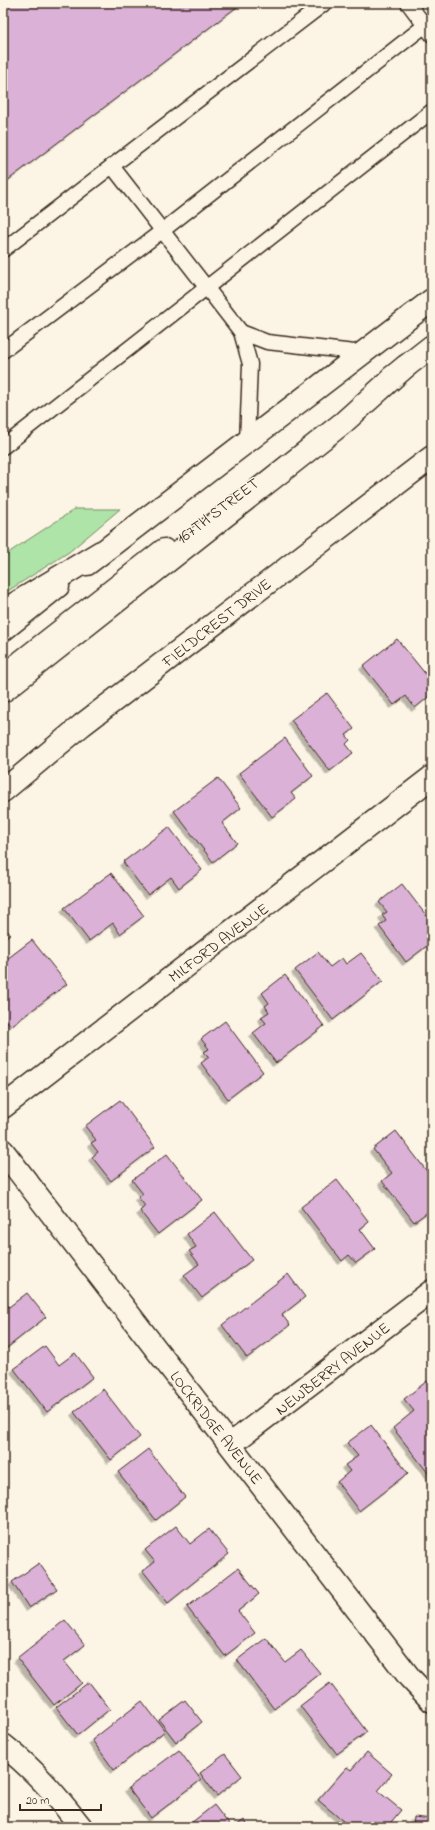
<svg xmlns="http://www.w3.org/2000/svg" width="435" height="1830" font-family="'Indie Flower',sans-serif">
  <defs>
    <filter id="shadow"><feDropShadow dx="-3.5" dy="3.5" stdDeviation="0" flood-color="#0004"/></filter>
  </defs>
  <rect width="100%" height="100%" fill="#fcf5e5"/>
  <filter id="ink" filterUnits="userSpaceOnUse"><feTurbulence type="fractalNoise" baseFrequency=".025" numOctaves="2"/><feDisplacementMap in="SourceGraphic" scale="8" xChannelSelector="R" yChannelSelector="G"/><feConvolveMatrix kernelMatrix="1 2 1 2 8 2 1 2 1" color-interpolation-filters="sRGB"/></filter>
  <g filter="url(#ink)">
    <!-- green -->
    <polygon fill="#aee4a7" stroke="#748762" points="75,509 120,509 69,552 3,594 3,560 11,551"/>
    <!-- building -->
    <g fill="#dbb1d7" stroke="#3b2a1e" filter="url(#shadow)">
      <polygon points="3,3 242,3 3,184"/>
      <polygon points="397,639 432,682 432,694 415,708 406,696 394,705 363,666"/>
      <polygon points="327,693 354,729 346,735 350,740 346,744 353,753 330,771 291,720"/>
      <polygon points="285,738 313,776 291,793 296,799 272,817 239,773"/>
      <polygon points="218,778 241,808 222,823 237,843 213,862 174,811"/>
      <polygon points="169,827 202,870 179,888 171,877 148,895 123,862"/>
      <polygon points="111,873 144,916 120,934 113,923 89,941 64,908"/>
      <polygon points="402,884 432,923 432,942 406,962 379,926 386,921 382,915 387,912 379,902"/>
      <polygon points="3,925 10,934 3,939"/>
      <polygon points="32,940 67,984 11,1026 3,1016 3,962"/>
      <polygon points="318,952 330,967 342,958 346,964 361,953 383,981 333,1020 295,970"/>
      <polygon points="285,975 324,1026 276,1063 253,1033 266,1023 261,1017 269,1012 265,1006 269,1003 262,993"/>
      <polygon points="225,1021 263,1072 228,1099 201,1063 209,1057 204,1052 209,1049 201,1039"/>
      <polygon points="120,1100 155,1147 111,1181 92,1157 98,1152 91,1143 96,1140 85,1126"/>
      <polygon points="396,1131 432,1178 432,1209 414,1222 382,1181 392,1173 373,1149"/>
      <polygon points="167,1154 202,1200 158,1234 140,1211 145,1206 138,1197 143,1194 132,1180"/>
      <polygon points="337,1180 369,1222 360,1229 375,1249 356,1263 349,1255 342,1261 301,1207"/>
      <polygon points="215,1212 252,1260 202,1298 184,1275 199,1264 189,1251 196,1247 187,1234"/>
      <polygon points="288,1274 305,1297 282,1315 290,1325 247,1358 222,1325"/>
      <polygon points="27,1293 46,1317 3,1351 3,1299 9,1307"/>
      <polygon points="45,1346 59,1365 75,1353 93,1377 47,1412 14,1369"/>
      <polygon points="427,1381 432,1387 432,1478 393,1428 414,1411 404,1399"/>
      <polygon points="103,1389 140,1437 111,1460 74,1412"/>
      <polygon points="371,1425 408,1473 359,1511 337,1482 350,1471 345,1465 358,1456 347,1443"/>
      <polygon points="148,1449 185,1497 156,1520 118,1472"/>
      <polygon points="176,1526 190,1544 209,1529 229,1554 168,1603 143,1571 155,1562 145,1550"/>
      <polygon points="39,1563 57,1589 29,1608 12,1582"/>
      <polygon points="238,1568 259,1594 238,1611 255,1633 225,1656 187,1607"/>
      <polygon points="65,1620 85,1645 64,1661 82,1683 54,1705 17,1658"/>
      <polygon points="266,1638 285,1662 301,1650 320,1673 274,1709 237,1660"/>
      <polygon points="89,1682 110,1709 78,1735 56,1707"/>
      <polygon points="330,1683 367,1732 337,1754 300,1706"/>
      <polygon points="185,1700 202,1722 176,1742 159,1720"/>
      <polygon points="142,1701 165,1731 114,1770 92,1740"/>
      <polygon points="179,1750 201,1780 151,1818 128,1788"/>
      <polygon points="367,1752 392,1774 378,1791 401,1810 387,1827 350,1827 318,1800 347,1767 351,1770"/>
      <polygon points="225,1754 242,1776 217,1796 200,1773"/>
      <polygon points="214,1805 231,1827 186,1827"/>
      <polygon points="414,1817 432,1819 432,1827 413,1827"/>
      <polygon points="244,1820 249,1827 235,1827"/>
    </g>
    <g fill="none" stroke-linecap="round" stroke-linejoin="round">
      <defs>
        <g id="service">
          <polyline points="408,3 432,35"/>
          <polyline points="112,166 325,3"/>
          <polyline points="3,250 112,166 241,332"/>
          <polyline points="3,351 162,231 432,20"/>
          <polyline points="247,442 250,364 241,332 267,342 363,353"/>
          <polyline points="3,447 432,111"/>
        </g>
        <g id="minor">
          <polyline points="3,791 82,725 432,457"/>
          <polyline points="3,1107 432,777"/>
          <polyline points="3,1151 410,1678 432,1701"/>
          <polyline points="231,1444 432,1291"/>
          <path d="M3,1745C34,1769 57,1796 81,1827"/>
        </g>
        <g id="secondary">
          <polyline points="391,378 432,346"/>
          <polyline points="87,564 432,300"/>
          <polyline points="3,630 58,586"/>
          <polyline points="3,676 164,550"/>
        </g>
        <g id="motorway">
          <polyline points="3,611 101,552"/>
          <polyline points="3,691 344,422 406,366"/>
        </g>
      </defs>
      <!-- service casing -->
      <use href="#service" stroke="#3b2a1e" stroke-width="17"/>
      <!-- minor casing -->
      <use href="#minor" stroke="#3b2a1e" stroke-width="25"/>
      <!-- secondary casing -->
      <use href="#secondary" stroke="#3b2a1e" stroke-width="25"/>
      <!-- motorway casing -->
      <use href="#motorway" stroke="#3b2a1e" stroke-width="25"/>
      <!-- service -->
      <use href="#service" stroke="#fcf5e5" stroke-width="14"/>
      <!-- minor -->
      <use href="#minor" stroke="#fcf5e5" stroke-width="22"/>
      <!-- secondary -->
      <use href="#secondary" stroke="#fcf5e5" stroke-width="22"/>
      <!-- motorway -->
      <use href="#motorway" stroke="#fcf5e5" stroke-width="22"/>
    </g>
  </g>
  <g text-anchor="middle" stroke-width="3" stroke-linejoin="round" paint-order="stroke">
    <!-- street labels -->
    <g font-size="16" fill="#3b2a1e" stroke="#fcf5e5">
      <text transform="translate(217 510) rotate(-37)" y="6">167TH STREET</text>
      <text transform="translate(216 622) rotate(-38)" y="6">FIELDCREST DRIVE</text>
      <text transform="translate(218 942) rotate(-37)" y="6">MILFORD AVENUE</text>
      <text transform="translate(332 1368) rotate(-38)" y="6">NEWBERRY AVENUE</text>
      <text transform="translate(217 1427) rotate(52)" y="6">LOCKRIDGE AVENUE</text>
    </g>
  </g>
  <!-- margin -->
  <rect width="435" height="1830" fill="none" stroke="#fcf5e5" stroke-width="16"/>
  <rect x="8" y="8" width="419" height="1814" fill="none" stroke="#3b2a1e" stroke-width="1.5" filter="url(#ink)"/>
  <!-- scale -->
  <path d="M20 1804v6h81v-6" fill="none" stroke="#3b2a1e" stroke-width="2"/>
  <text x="26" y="1804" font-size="12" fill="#3b2a1e" stroke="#fcf5e5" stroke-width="3" paint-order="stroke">20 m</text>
</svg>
